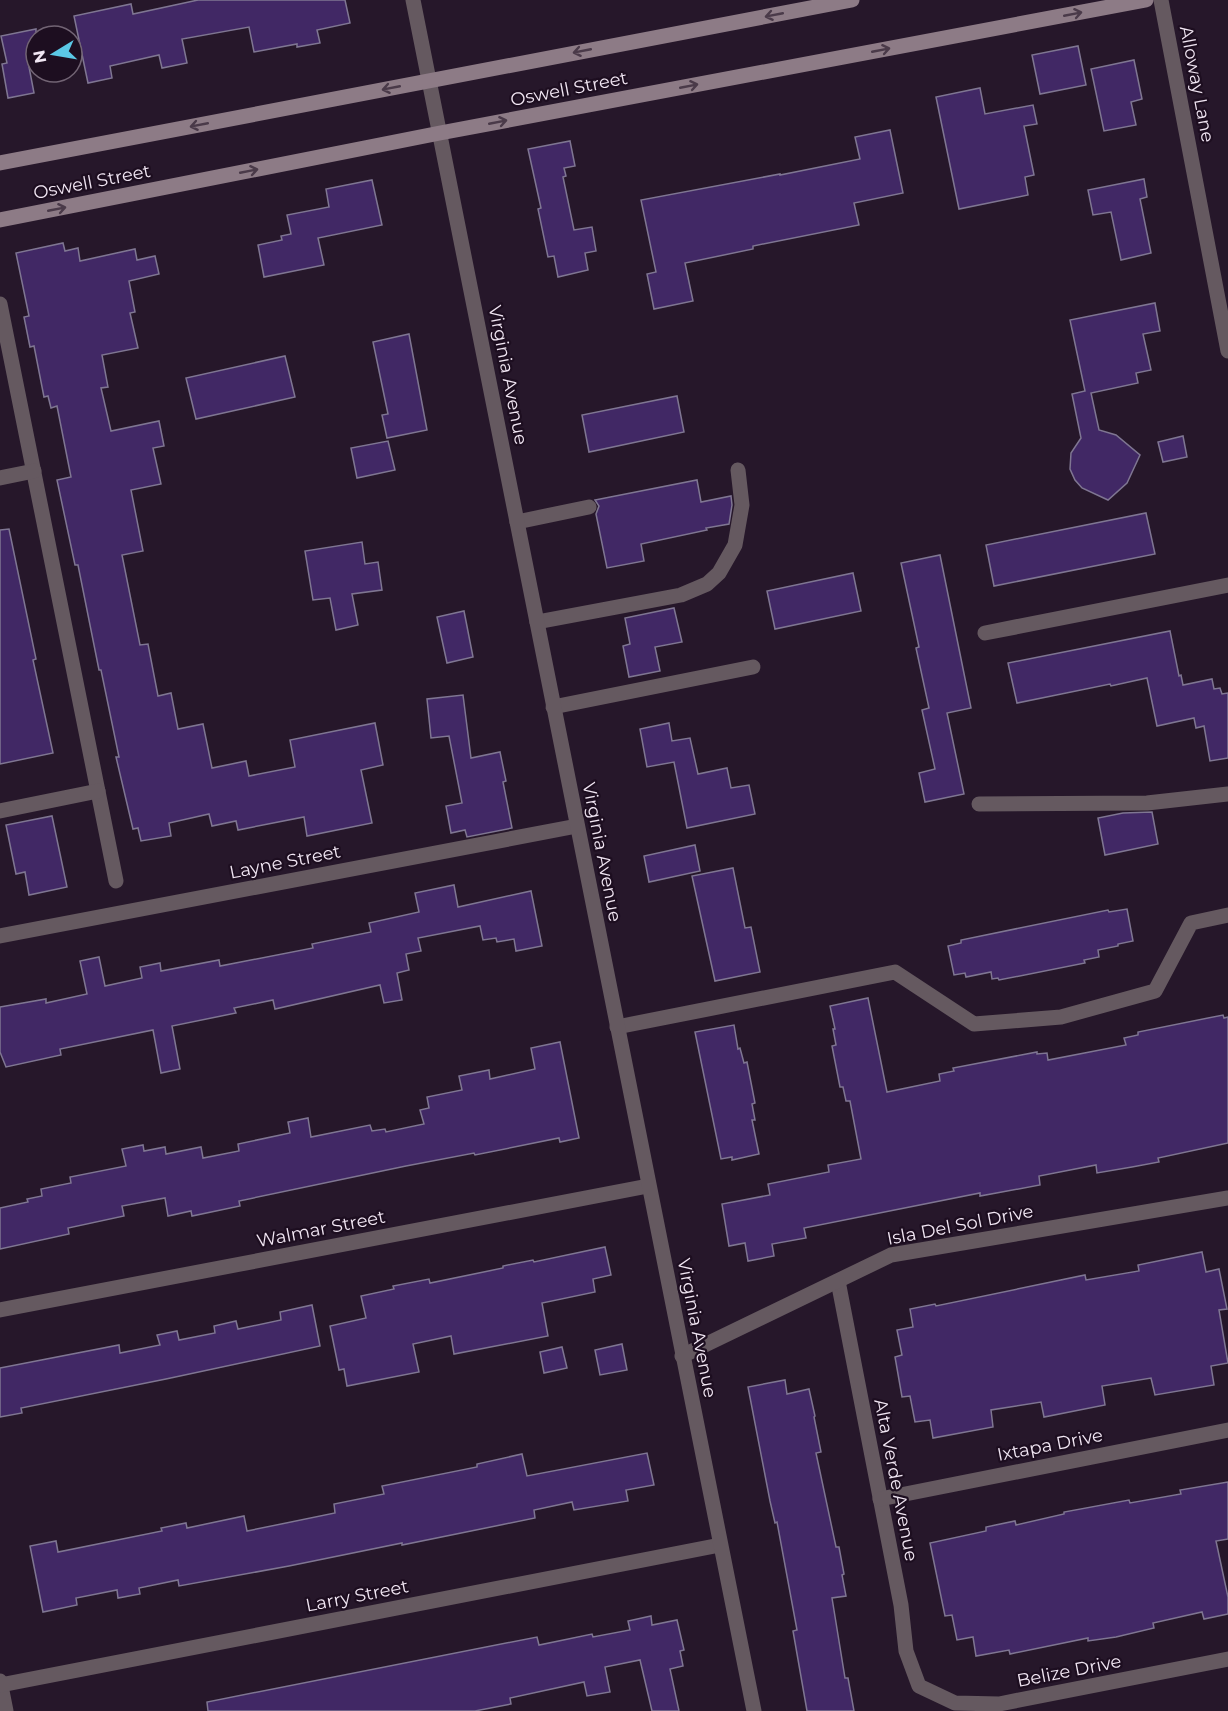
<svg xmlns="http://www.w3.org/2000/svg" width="1228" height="1711" font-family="Montserrat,sans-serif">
  <rect width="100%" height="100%" fill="#26172a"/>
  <!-- building -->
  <g fill="#412865" stroke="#7f7692" stroke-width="1.5">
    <polygon points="198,0 345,0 350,23 317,30 320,43 297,47 297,44 254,52 249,27 182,39 187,63 162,68 159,55 110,66 112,78 88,83 74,16 131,4 133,14"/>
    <polygon points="36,29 36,66 29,67 34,93 8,98 2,64 7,63 1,36"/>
    <polygon points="1078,46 1086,85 1040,94 1032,55"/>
    <polygon points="1134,60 1142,99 1131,102 1136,125 1104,131 1091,69"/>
    <polygon points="980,88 985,114 1033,105 1037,124 1024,126 1034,175 1025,177 1028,195 959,209 936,97"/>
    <polygon points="890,130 903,193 854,203 859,225 753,246 753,249 685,263 693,301 654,309 647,274 656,272 641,200 780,174 780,175 860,159 855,137"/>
    <polygon points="570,141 575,166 564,168 566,176 563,177 574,230 592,227 596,251 585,253 588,270 558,277 554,256 548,257 538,209 541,208 528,149"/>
    <polygon points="1144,179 1147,197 1140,199 1151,253 1121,260 1111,212 1093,215 1088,190"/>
    <polygon points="372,180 382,225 318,238 324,265 264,277 258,245 282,240 281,236 291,234 287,215 329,207 326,189"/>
    <polygon points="63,243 65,251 78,248 80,261 135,249 137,260 155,256 159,274 129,281 135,312 130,313 138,348 102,355 108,387 101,388 111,431 159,421 164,446 153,448 161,484 131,490 143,551 122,555 140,645 148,644 158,696 171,693 178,729 203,724 212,768 246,761 249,776 295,767 290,740 375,723 383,765 361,770 372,823 307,836 304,817 238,830 236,821 212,826 209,814 169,823 171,836 141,841 138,828 133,829 116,757 119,757 101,670 99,670 78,565 75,565 57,480 71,477 57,406 51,408 48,396 44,397 34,346 30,347 24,317 29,316 16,253"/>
    <polygon points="1155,303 1160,331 1143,334 1151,370 1136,373 1138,383 1091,393 1099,430 1116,435 1140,455 1127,483 1108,500 1082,488 1075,480 1070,469 1071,453 1081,438 1072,394 1085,391 1070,320"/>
    <polygon points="409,334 427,430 387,438 382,415 388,414 373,342"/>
    <polygon points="285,356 295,397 196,419 186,378"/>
    <polygon points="677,396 684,432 589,452 582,415"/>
    <polygon points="1183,436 1187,457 1163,462 1158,442"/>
    <polygon points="388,441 395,470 357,478 351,448"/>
    <polygon points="697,480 701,502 731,496 732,505 729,524 706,528 707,530 641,544 644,561 607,568 596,514 599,506 595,500"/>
    <polygon points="1146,513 1155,554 994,586 986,545"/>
    <polygon points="9,529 36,659 33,660 53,753 0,764 0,530"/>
    <polygon points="362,542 365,564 378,562 382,590 352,594 358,625 336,630 330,598 313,600 305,551"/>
    <polygon points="940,555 971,708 947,713 964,794 925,802 919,773 935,769 922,710 929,708 916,648 919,647 901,563"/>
    <polygon points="853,573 861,611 775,629 767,591"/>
    <polygon points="674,608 682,642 655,647 660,671 629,677 623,646 630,644 625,618"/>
    <polygon points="464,611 473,657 447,663 437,617"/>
    <polygon points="1170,631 1179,676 1181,675 1183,685 1212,679 1214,689 1220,688 1222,694 1228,693 1228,758 1210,761 1204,726 1196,728 1194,718 1157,726 1147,678 1111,686 1110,684 1017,703 1008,663"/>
    <polygon points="463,695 471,758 500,752 506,781 503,782 512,828 467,837 465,830 451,833 446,806 462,803 449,736 431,738 427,699"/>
    <polygon points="669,723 672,741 690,738 698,774 727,768 731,788 749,785 755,814 687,828 674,762 647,767 640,729"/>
    <polygon points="1152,812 1158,844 1105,855 1098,818 1123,813"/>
    <polygon points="52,816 67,887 29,895 25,872 16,874 6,825"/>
    <polygon points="695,845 700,871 649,882 644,856"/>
    <polygon points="733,868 745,928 751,927 760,972 715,981 692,876"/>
    <polygon points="454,885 458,907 531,891 542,946 516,951 514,939 497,942 496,938 483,940 480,926 418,938 421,951 406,954 409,970 397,973 402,1000 384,1003 380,985 275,1009 273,1000 234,1008 236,1013 172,1026 180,1069 161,1073 153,1030 60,1049 61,1055 6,1067 0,1052 0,1007 46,999 46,1003 87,994 80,961 99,957 105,986 142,978 140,967 160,963 161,971 219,960 220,966 313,948 312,944 371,932 369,923 419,912 415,893"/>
    <polygon points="1127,909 1133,941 1118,944 1118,946 1098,950 1099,957 1084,960 1085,963 999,980 998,978 992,979 991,972 966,977 965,973 954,975 948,946 961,943 961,940 1108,910 1109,912"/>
    <polygon points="868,998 887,1092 940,1081 939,1074 954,1071 953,1068 1037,1052 1037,1054 1047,1053 1048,1060 1126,1045 1124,1038 1138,1035 1138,1032 1223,1015 1224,1018 1228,1017 1228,1143 1158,1158 1159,1162 1132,1167 1097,1173 1096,1165 1039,1176 1040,1185 980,1196 980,1193 804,1228 806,1238 772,1244 774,1256 748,1261 745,1243 729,1246 722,1204 770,1195 768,1184 829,1172 828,1165 861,1159 850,1101 846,1101 843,1087 840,1087 832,1046 836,1045 833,1029 835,1029 830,1006"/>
    <polygon points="734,1025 738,1049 740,1048 744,1063 747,1062 755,1103 752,1104 755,1120 752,1120 759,1154 732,1160 732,1157 721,1159 695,1032"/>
    <polygon points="560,1042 579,1138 560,1142 559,1138 475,1155 474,1153 406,1166 239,1201 240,1206 192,1216 191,1211 168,1216 165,1198 122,1206 124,1216 68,1228 69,1234 0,1249 0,1208 28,1202 27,1199 42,1196 41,1189 71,1183 70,1177 126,1166 122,1149 143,1145 144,1151 165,1147 166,1154 201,1147 203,1158 239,1151 238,1144 290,1133 288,1122 308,1118 311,1137 370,1125 372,1131 385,1129 386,1132 424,1124 420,1110 429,1108 427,1097 462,1090 459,1076 489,1070 490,1079 535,1069 531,1048"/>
    <polygon points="605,1247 611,1275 593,1279 595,1292 542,1303 548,1336 454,1354 451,1336 413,1344 419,1372 347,1386 344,1369 339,1370 330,1326 366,1318 361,1296 394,1289 393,1286 429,1279 430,1283 503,1268 503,1266 533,1260 534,1262"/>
    <polygon points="1202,1252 1206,1272 1219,1269 1227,1309 1219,1310 1228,1363 1211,1366 1214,1385 1155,1395 1151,1378 1102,1386 1105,1405 1044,1417 1041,1402 991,1410 993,1427 933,1438 930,1420 915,1422 910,1396 902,1397 895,1357 902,1355 897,1330 913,1327 910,1309 935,1304 936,1306 1085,1275 1086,1280 1139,1271 1138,1265"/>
    <polygon points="312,1305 320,1346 166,1379 21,1408 22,1413 0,1417 0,1368 119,1345 120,1353 160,1345 157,1335 177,1331 179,1340 215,1333 214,1326 236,1321 238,1329 281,1320 280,1312"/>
    <polygon points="622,1344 627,1370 600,1375 595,1350"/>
    <polygon points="562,1347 567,1368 544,1373 540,1352"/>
    <polygon points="785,1380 787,1394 809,1389 815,1416 814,1417 821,1452 816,1453 836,1547 839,1547 844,1574 842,1575 846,1596 832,1598 845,1678 848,1678 854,1711 807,1711 793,1631 797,1630 777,1522 775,1523 770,1501 748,1387"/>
    <polygon points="647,1453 654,1485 626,1490 628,1501 574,1510 572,1502 534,1510 535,1518 402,1545 402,1543 289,1566 179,1586 178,1580 139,1588 140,1594 118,1598 117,1590 76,1598 77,1605 43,1612 30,1546 56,1541 58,1552 162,1531 161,1528 186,1523 187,1528 244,1516 247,1531 335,1513 334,1504 384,1494 382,1486 477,1467 477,1464 522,1454 527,1476"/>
    <polygon points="1228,1482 1228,1539 1216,1541 1228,1597 1228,1614 1204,1619 1202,1612 1153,1623 1154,1628 1116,1637 1088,1641 1088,1638 1010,1654 1009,1650 976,1656 973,1637 957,1640 952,1615 945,1616 930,1543 986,1531 986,1527 1015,1521 1016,1525 1064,1514 1064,1512 1129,1500 1130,1503 1181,1494 1180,1490"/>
    <polygon points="651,1616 652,1625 677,1620 684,1650 680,1651 683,1666 670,1669 679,1711 652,1711 640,1660 605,1667 610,1692 587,1696 584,1682 510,1698 511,1704 475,1711 208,1711 207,1702 537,1637 539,1645 592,1634 593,1637 630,1630 628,1621"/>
  </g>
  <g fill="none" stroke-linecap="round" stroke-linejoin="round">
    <!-- service -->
    <g stroke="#655960" stroke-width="15">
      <polyline points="517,522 589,507"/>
      <polyline points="537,622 681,595 707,584 719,573 735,545 742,505 738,470"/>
      <polyline points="985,633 1228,585"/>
      <polyline points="553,707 753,667"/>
      <polyline points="979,804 1147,803 1228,794"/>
      <polyline points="617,1027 895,972 974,1024 1061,1017 1155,991 1191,923 1228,915"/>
    </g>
    <!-- minor -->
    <g stroke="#655960" stroke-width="15">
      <polyline points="1161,0 1228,351"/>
      <polyline points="0,304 116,881"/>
      <polyline points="0,478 34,471"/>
      <polyline points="0,811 98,791"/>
      <polyline points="0,936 577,826"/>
      <polyline points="838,1281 901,1605 906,1651 919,1686 955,1703 999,1704 1228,1659"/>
      <polyline points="0,1310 648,1186"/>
      <polyline points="682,1356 891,1255 1228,1198"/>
      <polyline points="880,1499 1228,1430"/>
      <polyline points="0,1681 6,1711"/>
      <polyline points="1,1685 720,1545"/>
    </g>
    <!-- tertiary -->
    <polyline stroke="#655960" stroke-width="15" points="413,0 754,1711"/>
    <!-- secondary -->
    <g stroke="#8d7b86" stroke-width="15">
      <polyline points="0,163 852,0"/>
      <polyline points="0,220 440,133 1146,0"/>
    </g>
  </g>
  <!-- one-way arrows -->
  <defs><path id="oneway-shaft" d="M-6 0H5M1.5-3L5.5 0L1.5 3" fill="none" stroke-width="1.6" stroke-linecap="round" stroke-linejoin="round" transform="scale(1.5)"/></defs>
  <g stroke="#4a3a49">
    <use href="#oneway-shaft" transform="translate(1073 14) rotate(-11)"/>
    <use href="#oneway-shaft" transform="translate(774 15) rotate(169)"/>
    <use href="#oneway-shaft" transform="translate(881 50) rotate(-11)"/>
    <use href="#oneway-shaft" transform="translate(582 51) rotate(169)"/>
    <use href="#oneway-shaft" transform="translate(689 86) rotate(-11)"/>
    <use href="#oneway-shaft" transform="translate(391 88) rotate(169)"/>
    <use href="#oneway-shaft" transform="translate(498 122) rotate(-11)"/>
    <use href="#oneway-shaft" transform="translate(199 125) rotate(169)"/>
    <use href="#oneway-shaft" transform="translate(249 171) rotate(-11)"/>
    <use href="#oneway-shaft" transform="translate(57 209) rotate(-11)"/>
  </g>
  <g text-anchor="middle" stroke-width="4.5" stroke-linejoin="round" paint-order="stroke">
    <!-- street labels -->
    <g font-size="18" fill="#f1e6f3" stroke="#1d0e20">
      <text transform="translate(1197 84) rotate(79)" y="6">Alloway Lane</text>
      <text transform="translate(569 89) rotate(-11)" y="6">Oswell Street</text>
      <text transform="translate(92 182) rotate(-11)" y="6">Oswell Street</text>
      <text transform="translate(508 375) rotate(79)" y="6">Virginia Avenue</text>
      <text transform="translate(602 852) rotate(79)" y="6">Virginia Avenue</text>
      <text transform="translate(285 862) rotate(-11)" y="6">Layne Street</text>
      <text transform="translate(960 1225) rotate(-11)" y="6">Isla Del Sol Drive</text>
      <text transform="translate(321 1229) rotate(-11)" y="6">Walmar Street</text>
      <text transform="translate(697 1328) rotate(79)" y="6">Virginia Avenue</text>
      <text transform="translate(1050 1445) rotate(-11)" y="6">Ixtapa Drive</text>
      <text transform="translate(896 1480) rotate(79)" y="6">Alta Verde Avenue</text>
      <text transform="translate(357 1596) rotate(-11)" y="6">Larry Street</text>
      <text transform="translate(1069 1671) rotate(-11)" y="6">Belize Drive</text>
    </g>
  </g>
  <!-- north arrow -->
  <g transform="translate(54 54) rotate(259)"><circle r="28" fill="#1d0e20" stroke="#726474" stroke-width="1.5"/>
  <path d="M0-4.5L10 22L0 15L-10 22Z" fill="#5bc8e6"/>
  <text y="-9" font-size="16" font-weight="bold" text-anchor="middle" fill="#f1e6f3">N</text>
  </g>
</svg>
